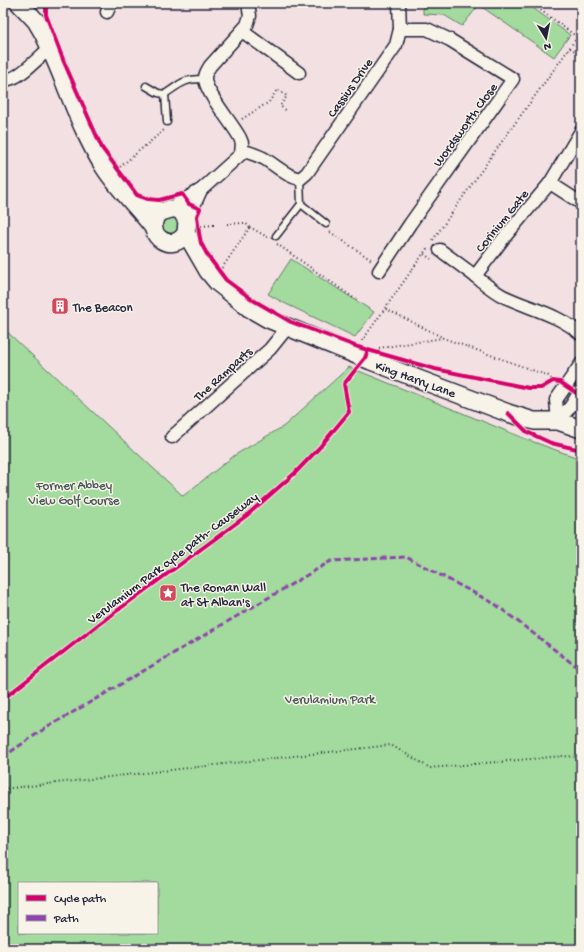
<svg xmlns="http://www.w3.org/2000/svg" width="584" height="952" font-family="'Gochi Hand',sans-serif">
  <rect width="100%" height="100%" fill="#f2e0e2"/>
  <filter id="ink" filterUnits="userSpaceOnUse"><feTurbulence type="fractalNoise" baseFrequency=".025" numOctaves="2"/><feDisplacementMap in="SourceGraphic" scale="8" xChannelSelector="R" yChannelSelector="G"/><feConvolveMatrix kernelMatrix="1 2 1 2 8 2 1 2 1" color-interpolation-filters="sRGB"/></filter>
  <g filter="url(#ink)">
    <!-- green -->
    <g fill="#a3da9d" stroke="#627e6c" fill-rule="evenodd">
      <polygon points="423,3 526,3 570,35 554,57 479,5 462,26 444,15 423,14"/>
      <polygon points="178,216 179,233 166,236 159,221 162,217"/>
      <polygon points="291,259 374,312 355,337 282,302 268,294"/>
      <path d="M3,328L183,496L235,455L284,426L349,367L531,441L581,459V949H3ZM19,883H157V933H19Z"/>
    </g>
    <g fill="none" stroke-linecap="round" stroke-linejoin="round">
      <defs>
        <g id="lane">
          <path d="M146,86L158,93L165,94C180,84 185,78 205,79"/>
          <polyline points="165,94 167,122"/>
          <polyline points="301,204 326,224"/>
          <polyline points="276,236 301,204 300,179"/>
        </g>
        <g id="street">
          <polyline points="107,12 111,3"/>
          <polyline points="242,31 299,73"/>
          <path d="M3,78C5,79 7,80 9,79C20,78 41,55 50,48"/>
          <path d="M581,131L550,183L503,239L475,276C484,283 493,291 503,296C530,309 558,314 581,334"/>
          <path d="M242,151C250,152 256,155 263,158C276,165 285,176 300,179L307,173L396,45L400,29L399,3"/>
          <polyline points="550,183 581,203"/>
          <path d="M171,209L182,201L201,190L241,154L242,143L240,138C233,124 204,91 205,78C205,73 208,70 210,66L247,25L250,16L248,3"/>
          <polyline points="187,221 201,190"/>
          <polyline points="440,250 475,276"/>
          <polyline points="379,271 410,224 513,79 450,40 427,29 400,29"/>
          <polyline points="558,421 556,400 581,364"/>
          <polyline points="558,421 571,406 581,390"/>
          <polyline points="172,437 270,349 287,328"/>
        </g>
        <g id="secondary">
          <path d="M19,3L36,21L43,33C65,77 78,126 104,167C118,189 137,206 153,227"/>
          <polyline points="137,206 161,212 171,209 177,209 182,212 187,221 186,233 208,271 218,283 232,294 249,308 268,319 371,361 508,413 534,421 558,421 581,429"/>
          <path d="M156,216C145,237 173,254 186,233"/>
        </g>
      </defs>
      <!-- lane casing -->
      <use href="#lane" stroke="#22223b" stroke-width="9"/>
      <!-- street casing -->
      <use href="#street" stroke="#22223b" stroke-width="15"/>
      <!-- secondary casing -->
      <use href="#secondary" stroke="#22223b" stroke-width="20"/>
      <!-- path -->
      <g stroke="#22223b" stroke-width="2" stroke-dasharray="1 3" stroke-linecap="butt">
        <polyline points="531,3 577,37"/>
        <polyline points="570,48 581,55"/>
        <polyline points="242,119 269,102 277,90 287,96 280,106 287,111"/>
        <polyline points="120,167 164,130"/>
        <polyline points="227,224 245,223 250,227 269,238"/>
        <polyline points="201,226 214,225"/>
        <polyline points="330,232 373,261"/>
        <polyline points="433,240 493,154 581,32"/>
        <polyline points="277,244 358,301"/>
        <polyline points="424,254 431,259"/>
        <polyline points="222,268 250,227"/>
        <polyline points="386,309 442,337"/>
        <polyline points="362,341 428,247"/>
        <polyline points="379,348 443,338 549,376 553,381"/>
        <polyline points="3,789 391,745 430,768 563,756 581,757"/>
      </g>
      <!-- lane -->
      <use href="#lane" stroke="#f7f3e8" stroke-width="6"/>
      <!-- street -->
      <use href="#street" stroke="#f7f3e8" stroke-width="12"/>
      <!-- secondary -->
      <use href="#secondary" stroke="#f7f3e8" stroke-width="17"/>
      <!-- quiet -->
      <polyline stroke="#8e44ad" stroke-width="3" stroke-dasharray="6 3" stroke-linecap="butt" points="3,757 41,731 331,561 406,557 495,604 581,670"/>
      <defs>
        <g id="cycleway">
          <polyline points="46,3 46,15 64,62 102,148 137,195 148,199 159,200 182,194 189,204 200,209 197,216 199,233 201,243 208,256 226,280 253,300 291,322 358,347 368,350"/>
          <polyline points="508,413 527,432 551,443 581,450"/>
          <polyline points="3,699 99,624 246,516 295,473 319,448 349,412 344,384 365,358 368,350 435,369 529,388 541,388 553,381 560,382 581,396"/>
        </g>
      </defs>
      <!-- cycleway casing -->
      <use href="#cycleway" stroke="#f7f3e8" stroke-width="6"/>
      <!-- cycleway -->
      <use href="#cycleway" stroke="#d6006c" stroke-width="4"/>
    </g>
  </g>
  <!-- icons -->
  <defs>
    <symbol id="building-square" viewBox="-11 -11 22 22"><rect x="-9" y="-9" width="18" height="18" rx="4" fill="#d1495b" stroke="#f7f3e8"/><path d="M-4-6H4V6H1V3H-1V6H-4ZM-2.5-4.3h1.7v1.8h-1.7ZM.8-4.3h1.7v1.8H.8ZM-2.5-1h1.7V.8h-1.7ZM.8-1h1.7V.8H.8Z" fill="#fff"/></symbol>
    <symbol id="sight-square" viewBox="-11 -11 22 22"><rect x="-9" y="-9" width="18" height="18" rx="4" fill="#d1495b" stroke="#f7f3e8"/><path d="M0-6L1.8-2.2L6-1.7L2.9 1.2L3.7 5.4L0 3.3L-3.7 5.4L-2.9 1.2L-6-1.7L-1.8-2.2Z" fill="#fff"/></symbol>
  </defs>
  <g fill-rule="evenodd">
    <use href="#building-square" x="50" y="296" width="20" height="20"/>
    <use href="#sight-square" x="158" y="583" width="20" height="20"/>
  </g>
  <g text-anchor="middle" stroke-width="3" stroke-linejoin="round" paint-order="stroke">
    <!-- street labels -->
    <g font-size="13" fill="#22223b" stroke="#f7f3e8">
      <text transform="translate(349 87) rotate(-55)" y="5">Cassius Drive</text>
      <text transform="translate(464 124) rotate(-54)" y="5">Wordsworth Close</text>
      <text transform="translate(501 220) rotate(-51)" y="5">Corinium Gate</text>
      <text transform="translate(222 373) rotate(-42)" y="5">The Ramparts</text>
      <text transform="translate(416 378) rotate(20)" y="5">King Harry Lane</text>
      <text transform="translate(172 557) rotate(-37)" y="5">Verulamium Park cycle path- Causeway</text>
    </g>
    <!-- poi labels -->
    <g font-size="13" fill="#22223b" stroke="#f7f3e8" text-anchor="start">
      <text x="73" y="311">The Beacon</text>
      <text x="181" y="591">The Roman Wall<tspan x="181" dy="15">at St Alban's</tspan></text>
    </g>
    <!-- park labels -->
    <g font-size="13" fill="#495958" stroke="#f7f3e8">
      <text x="74" y="489">Former Abbey<tspan x="74" dy="15">View Golf Course</tspan></text>
      <text x="330" y="703">Verulamium Park</text>
    </g>
  </g>
  <!-- margin -->
  <rect width="584" height="952" fill="none" stroke="#f7f3e8" stroke-width="16"/>
  <rect x="8" y="8" width="568" height="936" fill="none" stroke="#22223b" stroke-width="1.5" filter="url(#ink)"/>
  <!-- legend -->
  <rect x="18" y="882" width="140" height="52" fill="#f7f3e8" stroke="#a29fa3"/>
  <rect x="26" y="895" width="20" height="6" fill="#d6006c" stroke="#a29fa3"/>
  <text x="54" y="902" font-size="12" fill="#22223b">Cycle path</text>
  <rect x="26" y="915" width="20" height="6" fill="#8e44ad" stroke="#a29fa3"/>
  <text x="54" y="922" font-size="12" fill="#22223b">Path</text>
  <!-- north arrow -->
  <g transform="translate(546 38) rotate(170)" stroke="#f7f3e8" stroke-width="3" paint-order="stroke">
  <path d="M0-3L7 15L0 10L-7 15Z" fill="#22223b"/>
  <text y="-6" font-size="11" font-weight="bold" text-anchor="middle" fill="#22223b">N</text>
  </g>
</svg>
